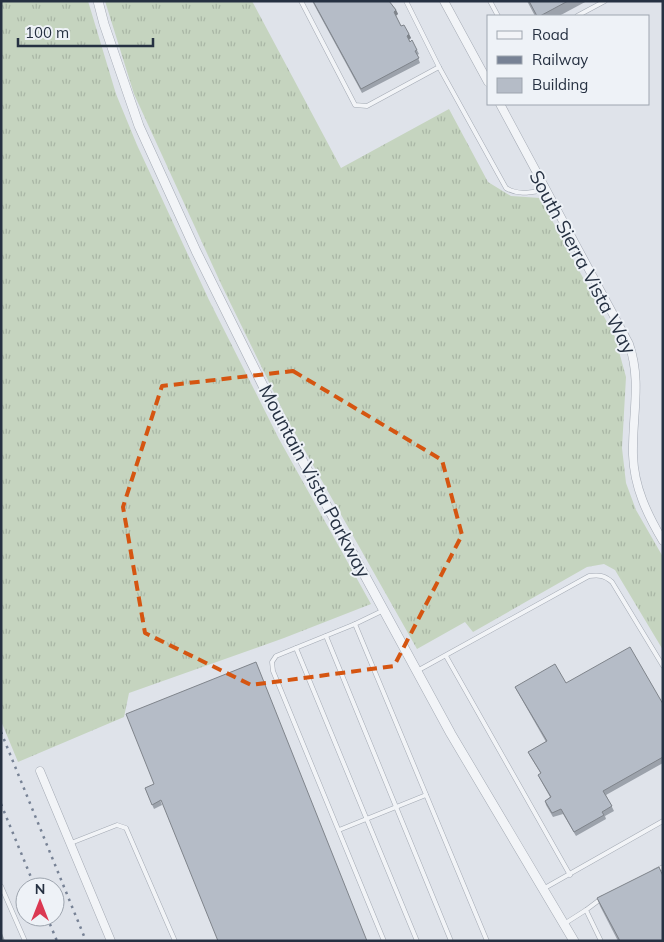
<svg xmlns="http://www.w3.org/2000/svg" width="664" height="942" font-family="Mulish,sans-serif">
  <defs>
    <pattern id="grass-tufts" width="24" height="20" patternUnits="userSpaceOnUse" patternTransform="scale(1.25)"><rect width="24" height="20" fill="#c5d4bf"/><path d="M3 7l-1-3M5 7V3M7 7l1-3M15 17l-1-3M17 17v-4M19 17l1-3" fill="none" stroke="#a9b6a5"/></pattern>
  </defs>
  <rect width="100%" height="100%" fill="#dfe3ea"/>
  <!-- grass -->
  <g fill="url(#grass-tufts)">
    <polygon points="1,1 88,1 116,94 137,145 209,300 279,439 371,604 284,638 129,693 124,717 18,762 1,721"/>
    <polygon points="105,1 252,1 341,168 449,109 488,182 511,196 540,198 615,337 626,377 622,448 626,483 636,510 663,557 663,650 615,570 604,564 587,567 473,632 465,622 417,649 287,419 222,286 134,94"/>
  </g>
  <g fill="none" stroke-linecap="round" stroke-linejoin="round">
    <defs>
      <g id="service">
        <polyline points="301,1 355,105 367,106 439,67 406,1"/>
        <polyline points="490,1 498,16"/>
        <polyline points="577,16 605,1"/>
        <path d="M439,67L506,188C519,196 532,192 546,190"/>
        <polyline points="384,610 355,624 487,941"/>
        <polyline points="355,624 276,656 272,662 273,671 384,941"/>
        <polyline points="326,636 451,941"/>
        <polyline points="296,648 417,941"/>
        <polyline points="446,656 570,875"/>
        <path d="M417,671L589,576C599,575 604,575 612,582L663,666"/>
        <polyline points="339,830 426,795"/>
        <polyline points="71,843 117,825 126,828 175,941"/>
        <polyline points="655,871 663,867"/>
        <polyline points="1,886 25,941"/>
        <polyline points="543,889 663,821"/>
        <polyline points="564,924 586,910"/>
        <polyline points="601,941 586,910 602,898"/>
      </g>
      <g id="minor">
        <polyline points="444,1 488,82"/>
        <path d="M500,104L629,344C642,381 632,416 633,455C634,487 647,514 663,541"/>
        <polyline points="40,771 111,941"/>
      </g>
      <polyline id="tertiary" points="98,1 104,24 139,126 196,251 277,414 451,734 574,941"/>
    </defs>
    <!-- service casing -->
    <use href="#service" stroke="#a4aab4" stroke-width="5"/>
    <!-- minor casing -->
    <use href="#minor" stroke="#a4aab4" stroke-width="9"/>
    <!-- tertiary casing -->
    <use href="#tertiary" stroke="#a4aab4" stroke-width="10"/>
    <!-- service -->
    <use href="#service" stroke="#f2f4f7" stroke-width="4"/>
    <!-- minor -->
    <use href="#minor" stroke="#f2f4f7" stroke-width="8"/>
    <!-- tertiary -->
    <use href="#tertiary" stroke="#f2f4f7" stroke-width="9"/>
    <!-- rail -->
    <g stroke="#778295" stroke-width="2.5" stroke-dasharray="2.5 5" stroke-linecap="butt">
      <polyline points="1,732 86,941"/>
      <polyline points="1,804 35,887"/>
      <polyline points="47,917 57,941"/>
    </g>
  </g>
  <!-- wall -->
  <g fill="#9ca2ab">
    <polygon points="312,1 389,1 396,10 398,14 396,16 401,26 409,34 411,38 409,40 410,42 417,50 419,54 417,55 420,63 362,93"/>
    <polygon points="527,1 587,1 559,16 535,16"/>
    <polygon points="566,683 663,704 663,763 606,795 614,811 605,816 606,819 576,836 563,814 553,817 546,805 545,801 550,797 540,779 538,775 541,774 530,756 528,752 546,742 517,691 515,687"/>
    <polygon points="154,784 162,805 154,809 145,788"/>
    <polygon points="597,898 663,941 618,941 600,906"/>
    <polygon points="1,931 5,941 1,941"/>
  </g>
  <!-- shaded-wall -->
  <g fill="#7f848b">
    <polygon points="396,10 398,14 395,16 394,12"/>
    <polygon points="409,34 411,38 408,40 407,36"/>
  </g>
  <!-- building -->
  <g fill="#b5bcc7" stroke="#7f848b">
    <polygon points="313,1 389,1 396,10 394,12 401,26 404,25 409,34 407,36 410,42 412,40 417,50 415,51 419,58 361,89"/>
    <polygon points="529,1 568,1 540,16 537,16"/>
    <polygon points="630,647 663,704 663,757 603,791 612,806 602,812 604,815 574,832 561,809 552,813 545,801 551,797 538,775 541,773 528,752 547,741 515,687 555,664 566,683"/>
    <polygon points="256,662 367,941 218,941 161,800 152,805 145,788 154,784 126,714"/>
    <polygon points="659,867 663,876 663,941 620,941 597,898"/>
  </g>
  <!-- marked area -->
  <path fill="none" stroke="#d55511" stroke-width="4" stroke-dasharray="10 6" stroke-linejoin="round" d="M293,371L442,460L462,535L394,666L251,685L145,633L123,507L162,386Z"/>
  <g text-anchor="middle" stroke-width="4" stroke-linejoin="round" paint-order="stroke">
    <!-- street labels -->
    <g font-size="19" fill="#263142" stroke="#eef2f7">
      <text transform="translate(583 262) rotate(62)" y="7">South Sierra Vista Way</text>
      <text transform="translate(315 481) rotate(62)" y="7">Mountain Vista Parkway</text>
    </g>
  </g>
  <!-- border -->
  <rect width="664" height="942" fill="none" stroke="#263142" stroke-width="5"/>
  <!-- legend -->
  <rect x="487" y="15" width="162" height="90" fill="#eef2f7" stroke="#9ea5af"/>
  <rect x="497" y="31" width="25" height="8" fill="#f2f4f7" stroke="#9ea5af"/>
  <text x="532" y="40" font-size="15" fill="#263142">Road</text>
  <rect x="497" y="56" width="25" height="8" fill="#778295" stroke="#9ea5af"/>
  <text x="532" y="65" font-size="15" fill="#263142">Railway</text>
  <rect x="497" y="78" width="25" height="15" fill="#b5bcc7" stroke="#9ea5af"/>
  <text x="532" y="90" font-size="15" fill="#263142">Building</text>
  <!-- north arrow -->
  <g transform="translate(40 902)"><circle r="24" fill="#eef2f7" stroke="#9ea5af"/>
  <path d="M0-4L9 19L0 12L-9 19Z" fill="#db3852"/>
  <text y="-8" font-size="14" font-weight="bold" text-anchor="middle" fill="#263142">N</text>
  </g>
  <!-- scale -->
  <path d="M18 38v8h135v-8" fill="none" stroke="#263142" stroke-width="2.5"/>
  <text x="25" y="38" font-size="15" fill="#263142" stroke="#eef2f7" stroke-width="4" paint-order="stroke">100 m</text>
</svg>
